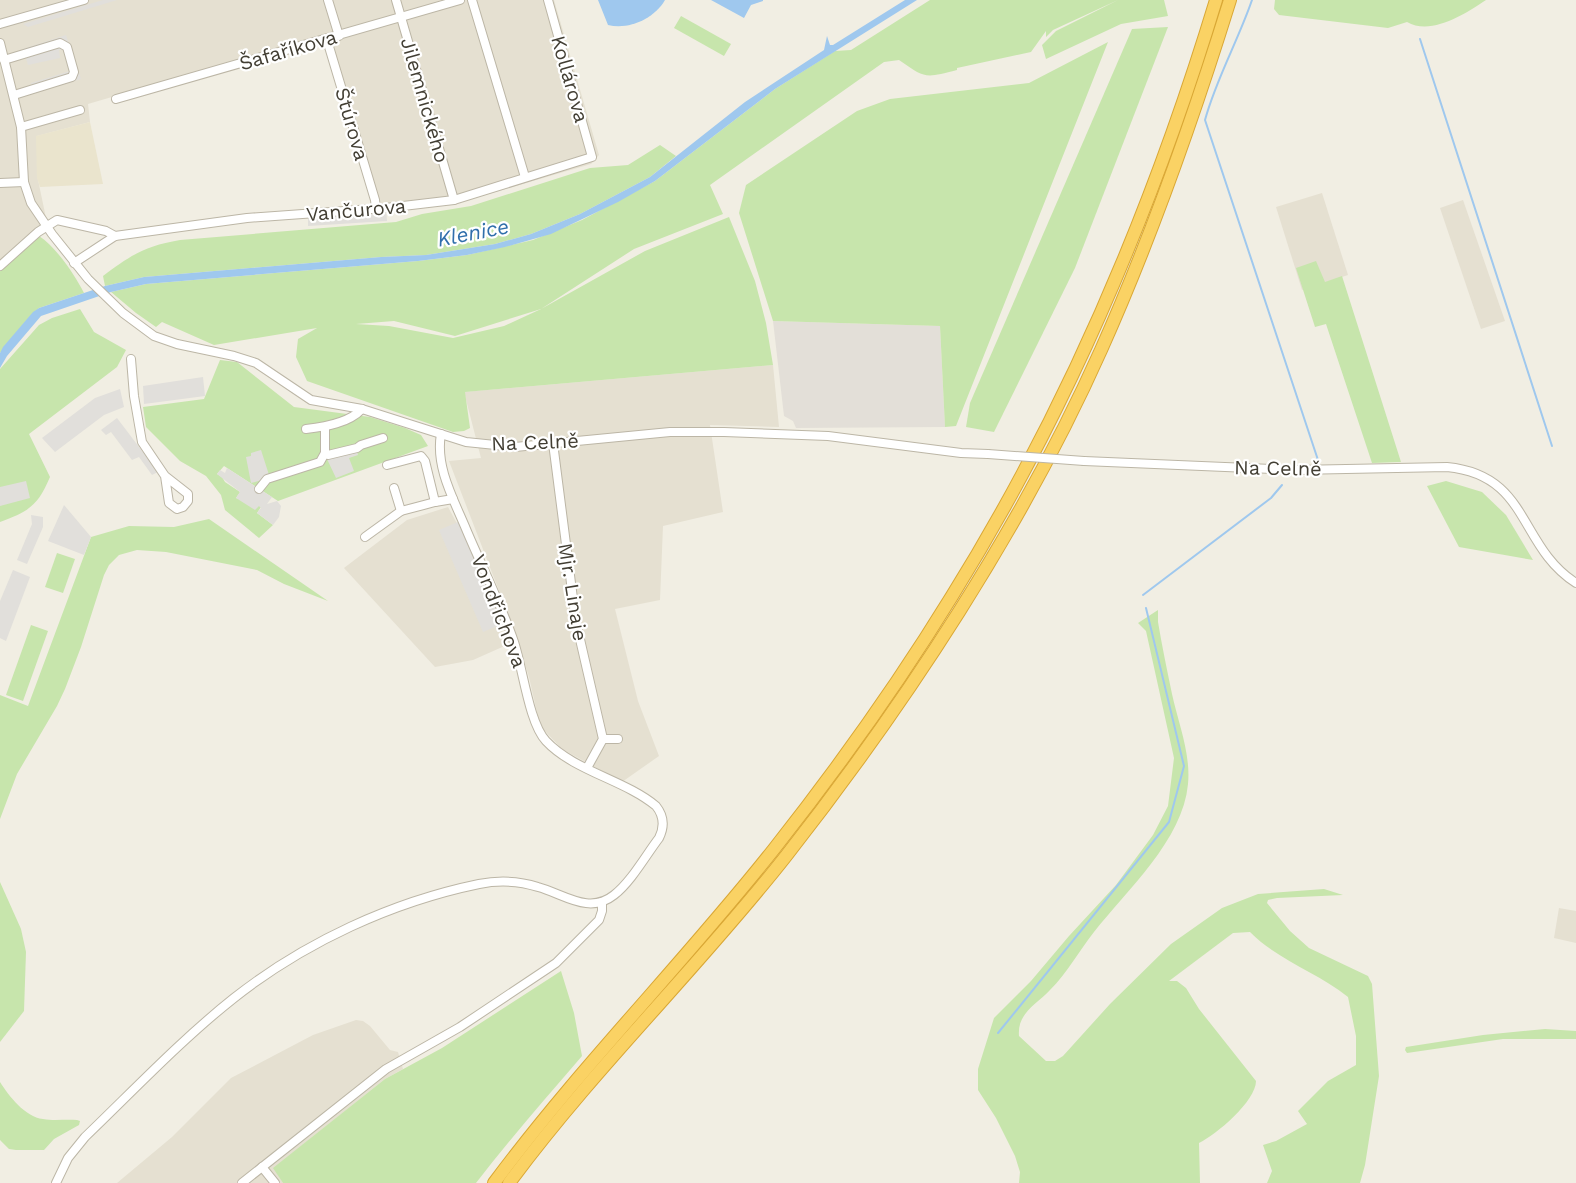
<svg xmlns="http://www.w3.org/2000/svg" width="1576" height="1183" font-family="'Work Sans',sans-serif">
  <rect width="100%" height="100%" fill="#f1eee3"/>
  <!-- residential -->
  <g fill="#e5e0d1">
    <polygon points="0,0 554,0 599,155 591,164 454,204 390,212 372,201 325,43 197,72 88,104 90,122 37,136 37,175 46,218 39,236 0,271"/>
    <polygon points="1322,193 1348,275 1302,290 1276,207"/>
    <polygon points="1463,200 1505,321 1481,329 1440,208"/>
    <polygon points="773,365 779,427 710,425 723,512 663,526 660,600 615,609 638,701 659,756 622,782 562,749 540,726 529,677 513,627 449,461 481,458 464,392"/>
    <polygon points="448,507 479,564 509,644 473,660 435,667 344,568 407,520"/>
    <polygon points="1559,908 1576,911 1576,943 1554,938"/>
    <polygon points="356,1020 363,1021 370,1026 390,1050 398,1052 403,1069 385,1079 274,1168 283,1183 117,1183 172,1137 231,1078 313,1035"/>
  </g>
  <!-- industrial -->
  <polygon fill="#e3dfd8" points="773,321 940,326 945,427 796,428 793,421 784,416"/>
  <!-- education -->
  <polygon fill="#eae4cd" points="90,122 103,184 40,187 37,178 36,136"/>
  <!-- green -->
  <g fill="#c7e5ac" fill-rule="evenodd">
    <path d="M930,0H1164L1168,16L1121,24L1046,59L1042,45L1056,31L1118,0L1053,30L1046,37V31L1031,52L957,68V70C925,78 926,79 899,60L884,62L710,185L723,214L634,249L541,309L645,251L729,217L755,281L766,323L773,365L465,392L470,428L464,431L453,432L307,381L296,357L298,339L317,328L214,345L162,322L156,327L136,313L111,292L146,284L418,261L467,255L533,240L582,220L655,181L775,89L835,51L851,50ZM541,309L504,326L453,338L389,326L356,324L394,321L455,336Z"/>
    <path d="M1275,0H1486C1465,14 1431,36 1407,22L1388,28L1279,15L1274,9Z"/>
    <polygon points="681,16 731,44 724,56 674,28"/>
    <polygon points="1168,27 1075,268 994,432 966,427 970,403 1132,29"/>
    <polygon points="1108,42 956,426 945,427 940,326 773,321 739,213 746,185 857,111 890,99 1029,83"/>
    <path d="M660,145L676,156L650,177L580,214L531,234L495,244L426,255L381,257L144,277L105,286L103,276C131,255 145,246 180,240L396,222L422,214L471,206L590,168L628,165Z"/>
    <path d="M39,236C56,247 75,275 84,293L39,308L33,313L0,353V271Z"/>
    <polygon points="1316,261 1325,282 1342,276 1401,462 1372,463 1326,324 1315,327 1296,268"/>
    <path d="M80,309L94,332L126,350L117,367L29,434L50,477C38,505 30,511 0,522V369L39,325L52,318Z"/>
    <polygon points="220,360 237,362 294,407 370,417 405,428 421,435 428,446 278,501 224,466 217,474 222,477 225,482 240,492 236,498 258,505 261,507 257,513 273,525 259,538 225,510 221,495 206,476 180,461 146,427 143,407 204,399"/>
    <polygon points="1446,481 1482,492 1506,515 1533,560 1459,547 1427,486"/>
    <polygon points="209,519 328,601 284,584 257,570 166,552 137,550 119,555 109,565 104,575 81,647 65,689 57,706 17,774 0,819 0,695 28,706 91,537 129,526 174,527"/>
    <polygon points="57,553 75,559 63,593 45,587"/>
    <path d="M1158,610V622C1162,646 1167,670 1172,694C1178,722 1191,754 1188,784C1183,840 1127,890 1094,932C1079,951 1067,973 1050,990C1036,1005 1017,1013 1019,1036L1046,1061H1055L1063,1056L1110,1004L1171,944L1222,908L1258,894L1324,889L1343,895L1277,898L1268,900L1267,903L1290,931L1309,948L1368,976L1372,984L1379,1076L1365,1165L1360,1183H1267L1272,1171L1263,1145L1276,1141L1307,1124L1298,1111L1328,1081L1356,1065V1036L1348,997C1317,972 1279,961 1250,932L1233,933L1169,981H1177L1186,988L1199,1009L1256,1081C1256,1101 1216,1135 1199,1143L1200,1183H1019L1020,1172L1015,1156L996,1118L978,1090V1069L994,1018L1031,981L1069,936L1116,885L1153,835L1168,806L1174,758L1146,631L1138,623Z"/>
    <polygon points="31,625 48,631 23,701 6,695"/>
    <polygon points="0,882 21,929 26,952 24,1011 0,1042"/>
    <path d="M561,971L574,1013L582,1056C546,1098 510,1139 476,1183H283L273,1168L385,1079L442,1048Z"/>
    <polygon points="1545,1029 1576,1031 1576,1039 1503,1039 1407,1053 1405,1050 1406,1047 1483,1035"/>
    <path d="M0,1082C9,1096 25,1117 43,1119C54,1121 66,1119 77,1120L80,1121L79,1125L54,1139L44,1150H16L9,1149L0,1140Z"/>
  </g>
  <!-- parking -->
  <g fill="#e1dfdb">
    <polygon points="103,0 117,0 28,27 23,24"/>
    <polygon points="66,35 81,79 33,93 31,83 70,71 64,50 59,50 60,58 28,65 23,49"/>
    <polygon points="386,208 387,221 308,226 308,214"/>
    <polygon points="203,377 205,396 144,404 143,386"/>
    <polygon points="120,389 124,407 104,415 55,452 42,438 95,398"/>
    <polygon points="117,418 158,472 152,475 139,457 132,460 111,432 106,435 101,430"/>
    <polygon points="356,448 358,455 349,458 354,471 336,478 327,459"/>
    <polygon points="261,450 269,475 262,480 251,483 246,457 251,456 251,453"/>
    <polygon points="227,468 272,497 267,504 277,501 281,506 279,517 273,525 257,513 261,508 259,506 255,510 236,498 240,492 217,474 220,470 225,473"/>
    <polygon points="26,481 30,498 0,506 0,487"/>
    <polygon points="64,505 91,537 84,555 48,541"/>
    <polygon points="31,515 43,517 43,527 27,564 17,560 32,524"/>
    <polygon points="458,522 502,624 483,632 439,530"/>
    <polygon points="13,570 30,577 6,641 0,638 0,601"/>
  </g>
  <!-- water -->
  <g fill="#9fc8ee">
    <path d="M598,0H665C654,19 629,30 608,25Z"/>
    <polygon points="711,0 763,0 763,1 751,5 744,18"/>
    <polygon points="905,0 917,0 775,89 655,181 618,202 551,234 505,247 467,255 418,261 146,284 111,292 41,316 7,356 0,368 0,353 3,347 33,312 39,308 105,286 144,277 381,257 426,255 495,244 531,234 580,214 650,177 745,102 824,50 827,36 830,45 833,45"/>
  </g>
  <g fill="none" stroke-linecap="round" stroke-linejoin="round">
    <!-- stream -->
    <g stroke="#9fc8ee" stroke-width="2">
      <path d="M1252,0C1238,41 1216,79 1205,120L1319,463"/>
      <polyline points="1420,39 1552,446"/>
      <polyline points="1143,595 1271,498 1282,485"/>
      <polyline points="998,1033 1169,822 1184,766 1146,608"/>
    </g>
    <defs>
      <g id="minor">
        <polyline points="328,0 339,36"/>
        <polyline points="396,0 454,200"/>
        <polyline points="472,0 525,177"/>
        <polyline points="0,24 84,0"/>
        <polyline points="327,40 375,200 376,209"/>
        <polyline points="0,43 21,127 24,182 31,203 52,234 88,279 123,313 154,336 177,344 234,356 256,363 311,400 362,409 466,442 515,447 670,432 724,432 828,436 961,453 988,454"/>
        <polyline points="4,60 60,43 67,47 74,72 72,77 14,95"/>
        <polyline points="116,99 460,0"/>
        <polyline points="21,127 80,110"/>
        <polyline points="0,183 24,182"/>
        <polyline points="74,263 115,236 247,218 386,208 454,200 592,157 548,0"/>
        <polyline points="0,266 38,232 57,220 106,231 115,236"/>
        <polyline points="131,359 134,396 142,442 165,476 188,494 188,501 183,507 177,509 169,503 165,476"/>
        <polyline points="325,427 325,453 328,455 357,448 361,445 383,438"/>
        <path d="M306,429C325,427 349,423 362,409"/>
        <polyline points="553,443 576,622 603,739 587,768"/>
        <path d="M1084,461L1296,470L1447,467C1530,475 1518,546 1576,583"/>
        <polyline points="387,465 421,456 425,461 435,502 453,499"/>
        <polyline points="394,488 401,511 435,502"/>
        <polyline points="259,489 267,479 320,462 325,453"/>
        <polyline points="365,537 401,511"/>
        <polyline points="603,739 618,739"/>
        <polyline points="262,1167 275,1183"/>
        <path d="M56,1183L68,1158L85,1137C134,1090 181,1040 234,998C305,942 392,902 479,884C499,880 519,881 538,887C564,894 589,915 614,895C631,882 646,855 659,838C665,826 664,816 656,806C625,780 574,771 546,741C529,723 523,669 514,642C501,604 482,567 466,529C454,500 435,467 441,434"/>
        <polyline points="242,1183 386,1069 460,1027 556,963 599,920 602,911 602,902"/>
      </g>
      <g id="highway">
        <path d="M494,1183C581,1066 684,963 774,849C838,768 898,684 952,596C1067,411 1153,208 1216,0"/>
        <path d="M509,1183C594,1068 698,968 786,856C906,703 1022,527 1101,350C1152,236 1193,119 1230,0"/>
      </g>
    </defs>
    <!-- minor casing -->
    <use href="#minor" stroke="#bcb6a6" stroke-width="10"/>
    <!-- highway casing -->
    <use href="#highway" stroke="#d9a735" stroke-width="14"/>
    <!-- minor -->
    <use href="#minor" stroke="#fff" stroke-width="8"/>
    <!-- highway -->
    <use href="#highway" stroke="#fad264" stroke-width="12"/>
    <defs>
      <polyline id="minor-bridge" points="988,454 1084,461"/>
    </defs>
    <!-- minor-bridge casing -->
    <use href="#minor-bridge" stroke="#bcb6a6" stroke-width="10" stroke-linecap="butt"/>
    <!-- minor-bridge -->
    <use href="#minor-bridge" stroke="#fff" stroke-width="8"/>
  </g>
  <g text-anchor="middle" stroke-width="4.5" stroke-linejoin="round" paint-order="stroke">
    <!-- street labels -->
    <g font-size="20" fill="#423e33" stroke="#fff">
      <text transform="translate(288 50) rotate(-16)" y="7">Šafaříkova</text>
      <text transform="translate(570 79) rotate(74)" y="7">Kollárova</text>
      <text transform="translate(425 100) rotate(74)" y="7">Jilemnického</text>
      <text transform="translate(352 124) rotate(74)" y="7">Štúrova</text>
      <text transform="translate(356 210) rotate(-5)" y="7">Vančurova</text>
      <text transform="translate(535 442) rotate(-2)" y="7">Na Celně</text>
      <text transform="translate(1278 468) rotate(1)" y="7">Na Celně</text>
      <text transform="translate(573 592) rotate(81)" y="7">Mjr. Linaje</text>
      <text transform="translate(499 611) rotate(69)" y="7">Vondřichova</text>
    </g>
    <!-- water labels -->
    <g font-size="21" font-style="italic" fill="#306fab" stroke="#fff">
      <text transform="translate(473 233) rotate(-11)" y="7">Klenice</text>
    </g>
  </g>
</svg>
